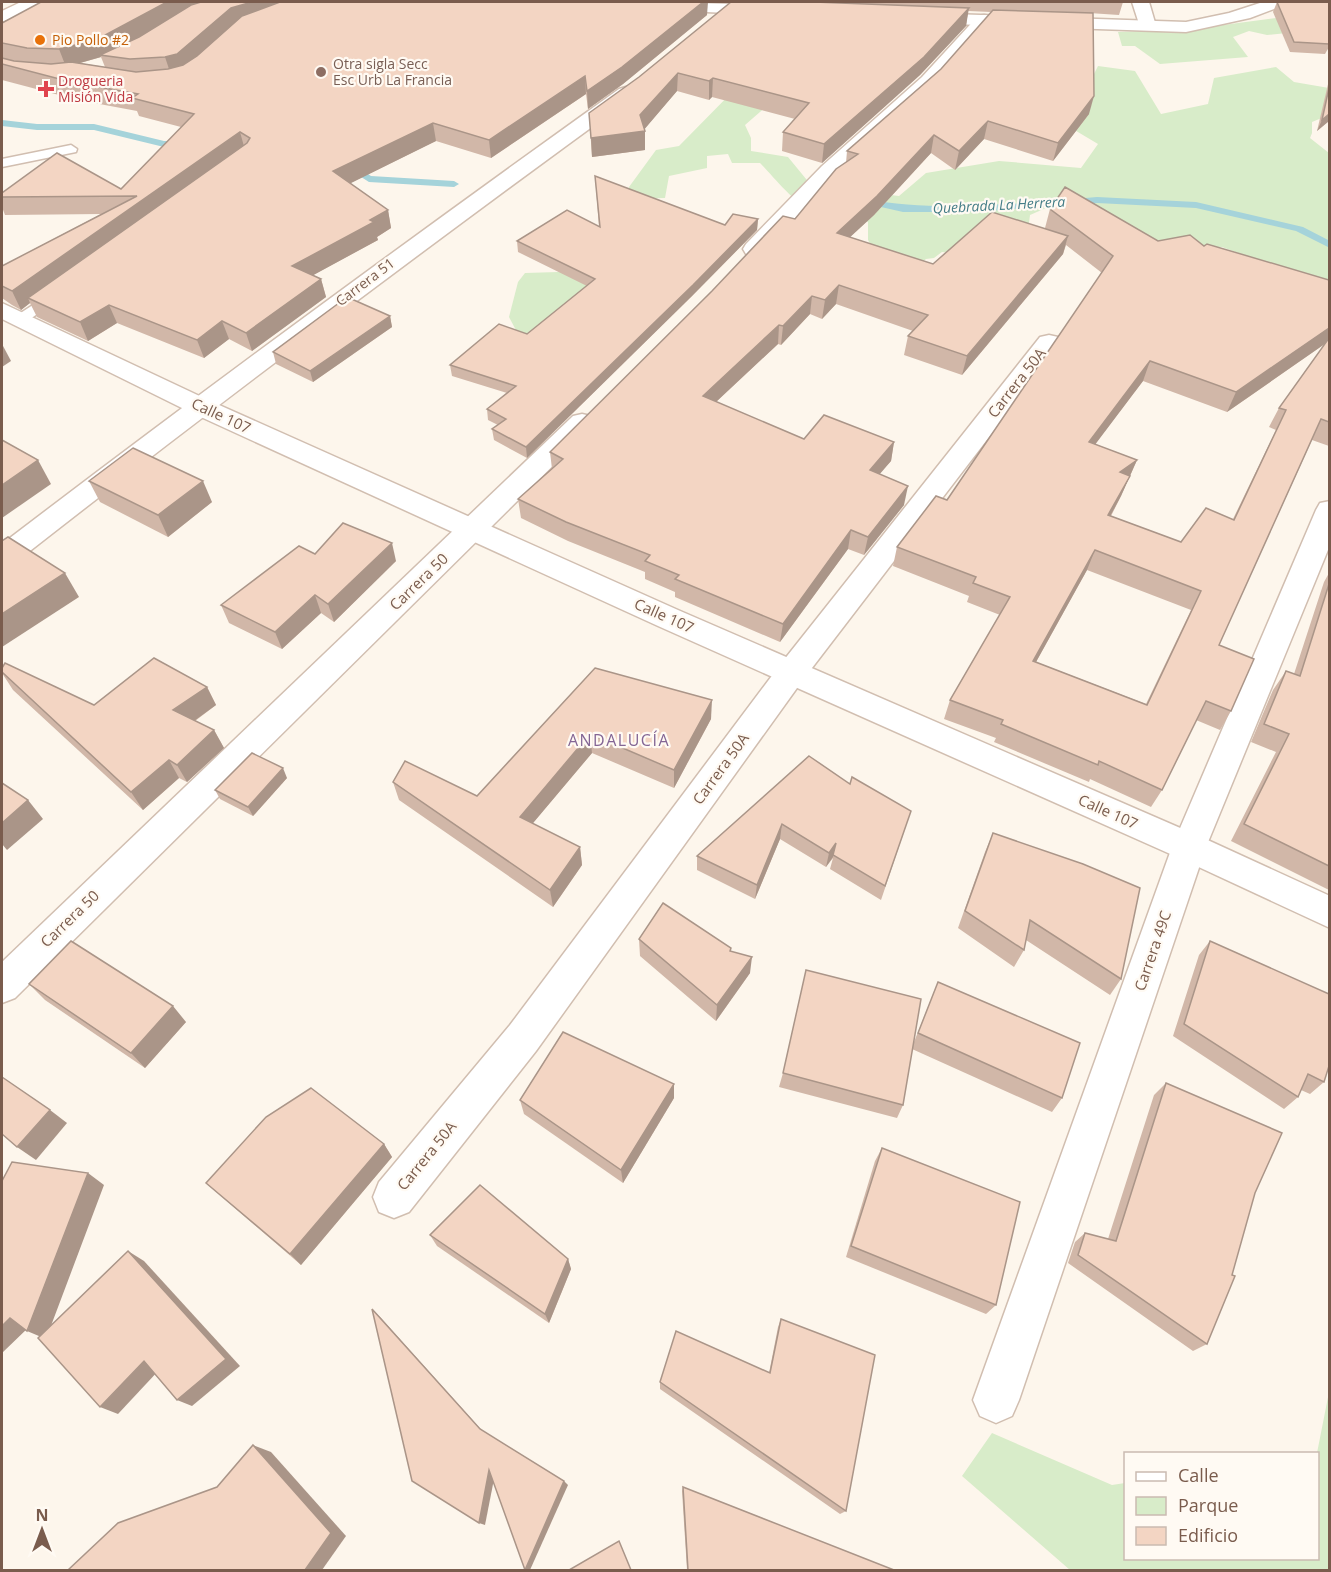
<svg xmlns="http://www.w3.org/2000/svg" width="1331" height="1572" font-family="'Open Sans',sans-serif">
  <rect width="100%" height="100%" fill="#fdf6ec"/>
  <!-- green -->
  <g fill="#d8ecc9">
    <polygon points="1276,18 1297,32 1267,35 1249,31 1233,37 1248,57 1160,64 1135,46 1122,46 1118,32 1193,29"/>
    <path d="M1098,66L1135,71L1161,114L1208,104L1214,78L1276,67L1294,82L1329,88V115L1312,122V133L1310,138L1329,153V286L1222,247L1149,257L1088,210L1053,205L1030,215L1028,230L951,253L942,252L934,258L926,259L907,275L884,269L868,240V222C850,212 832,215 813,210C795,205 773,176 760,163H732L728,154L707,156V168L669,176L665,198L627,199L629,187L656,150L679,146L743,81L769,104L745,125L751,138V151L788,157L811,185L899,196L926,173L999,161L1081,168L1098,144L1046,113L1085,92Z"/>
    <polygon points="629,233 554,338 518,334 509,317 518,282 525,273 558,272 578,265"/>
    <polygon points="1329,1392 1329,1570 1070,1570 962,1476 992,1433 1112,1485 1125,1483 1126,1558 1318,1558 1317,1453"/>
  </g>
  <g fill="none" stroke-linecap="round" stroke-linejoin="round">
    <!-- stream -->
    <g fill="#a5d3da" fill-rule="evenodd">
      <polygon points="2,120 37,124 94,124 164,141 184,141 189,144 184,147 164,147 94,130 37,130 2,126"/>
      <polygon points="347,164 353,164 371,176 454,181 459,184 454,187 369,182 347,168"/>
      <path d="M1097,197L1196,202L1303,227L1330,241V248L1296,231L1196,208L1097,203L974,212H903L859,202L864,199C941,213 1019,203 1097,197Z"/>
    </g>
    <defs>
      <g id="service">
        <polygon points="71,145 77,149 76,152 2,167 2,159"/>
        <polygon points="56,290 61,291 63,294 61,297 26,322 16,322 13,319 16,316"/>
      </g>
      <g id="minor">
        <polygon points="1132,2 1149,2 1156,26 1153,30 1141,30"/>
        <polygon points="984,15 990,16 993,20 936,85 836,174 762,254 754,256 746,254 743,249 746,244 822,166 922,77 978,16"/>
        <path d="M626,87L633,89L636,93L633,97C423,250 216,405 12,565L2,568V544C205,389 411,238 619,89Z"/>
        <polygon points="1049,335 1058,337 1061,342 1058,347 802,681 536,1051 409,1212 394,1218 379,1212 373,1197 379,1182 510,1025 780,665 1040,337"/>
        <polygon points="582,414 591,416 595,422 591,428 15,998 2,1003 2,962 573,416"/>
        <polygon points="1330,501 1330,545 1206,847 1019,1400 1012,1416 996,1423 980,1416 973,1400 1172,847 1316,510 1320,503"/>
      </g>
      <g id="tertiary">
        <polygon points="658,2 769,5 775,6 778,10 775,14 769,15 664,10 658,9 655,5"/>
        <polygon points="1263,2 1285,2 1282,6 1250,18 1186,32 922,23 916,22 913,18 916,14 922,13 1186,22 1229,13"/>
        <polygon points="2,303 208,400 678,610 1201,837 1330,896 1330,928 1177,857 658,626 190,412 2,319"/>
      </g>
      <polygon id="secondary" points="21,2 43,2 40,6 2,22 2,11"/>
    </defs>
    <!-- service casing -->
    <use href="#service" stroke="#d1beb0" stroke-width="3"/>
    <!-- minor casing -->
    <use href="#minor" stroke="#d1beb0" stroke-width="3"/>
    <!-- tertiary casing -->
    <use href="#tertiary" stroke="#d1beb0" stroke-width="3"/>
    <!-- secondary casing -->
    <use href="#secondary" stroke="#d6c0b0" stroke-width="3"/>
    <!-- service -->
    <use href="#service" fill="#fff" fill-rule="evenodd"/>
    <!-- minor -->
    <use href="#minor" fill="#fff" fill-rule="evenodd"/>
    <!-- tertiary -->
    <use href="#tertiary" fill="#fff" fill-rule="evenodd"/>
    <!-- secondary -->
    <use href="#secondary" fill="#fff" fill-rule="evenodd"/>
  </g>
  <!-- wall -->
  <g fill="#d1b7a8" fill-rule="evenodd">
    <path d="M731,2H1123L1119,15L1089,13V114L1053,161L984,139L955,170L931,153L874,215L850,237L933,264L1045,228L1050,209L1158,241L1204,246L1329,280V446L1312,440L1219,645L1231,711L1220,730L1196,720L1162,790L1151,807L1090,779L1089,782L994,742L996,738L944,719L950,700L1000,615L967,602L969,596L893,566L897,547L947,500L1102,273L1066,245L1063,254L962,375L904,355L908,336L913,331L836,304L822,319L810,314L781,345L778,344L716,402L804,439L894,442L891,461L879,474L904,505L864,555L848,549L780,642L675,597V592L645,579V572L568,541L521,518L518,499L552,469L550,452L795,219L846,163L847,151L941,69L991,12L968,11L966,26L920,75L822,163L782,151L783,132L795,119L712,97L709,100L677,91L644,129L645,150L592,157L589,113L639,77ZM1326,343L1279,408L1269,427L1276,430L1233,519L1181,542L1111,516L1121,496L1137,460L1095,444L1143,381L1227,412ZM1087,570L1191,610L1146,704L1036,662Z"/>
    <polygon points="1277,2 1329,2 1329,47 1325,54 1290,52 1273,12"/>
    <path d="M707,15L623,84L588,109L586,94L491,158L436,141L350,183L388,210L391,228L377,237L378,240L313,275L321,279L326,297L252,351L229,339L204,358L117,323L88,341L37,317L30,303L21,310L12,305L2,298V266L101,214L5,215L2,207V193L121,189L181,127L139,116L137,111L78,100L2,80V23ZM101,57L105,67L80,63Z"/>
    <polygon points="1329,80 1329,121 1317,131"/>
    <polygon points="595,176 725,225 758,219 757,230 692,296 527,458 494,440 492,429 498,425 488,420 487,409 507,393 452,376 450,365 527,334 587,286 518,252 517,241 599,227"/>
    <polygon points="390,316 392,327 313,382 276,364 273,352"/>
    <polygon points="89,481 212,502 168,537 100,502"/>
    <polygon points="315,554 396,561 334,622 321,613 282,649 229,623 221,605"/>
    <polygon points="1329,573 1329,890 1231,841 1276,752 1251,742 1273,690 1286,671 1294,674 1324,582"/>
    <polygon points="2,668 94,705 207,687 216,705 195,721 214,730 224,748 187,782 179,778 143,810 13,690 2,673"/>
    <polygon points="595,668 711,719 674,788 592,753 532,824 580,847 582,865 553,907 399,800 393,782 477,796"/>
    <polygon points="809,756 906,826 881,900 830,869 833,858 826,867 780,839 755,899 697,870 697,856"/>
    <polygon points="287,778 253,816 220,799 215,790"/>
    <polygon points="993,833 1121,979 1110,995 1026,940 1024,950 1014,967 958,928 985,852"/>
    <polygon points="639,939 731,948 731,951 750,973 716,1021 640,956"/>
    <polygon points="1210,941 1324,1082 1310,1094 1301,1090 1298,1097 1284,1109 1173,1036 1199,955"/>
    <polygon points="938,982 1062,1098 1052,1112 912,1049 903,1105 897,1118 779,1087 783,1073 914,1042"/>
    <polygon points="29,984 186,1022 145,1068 45,1000"/>
    <polygon points="1166,1083 1255,1193 1207,1344 1193,1351 1068,1263 1075,1242 1085,1233 1108,1239 1154,1095"/>
    <polygon points="674,1098 623,1183 524,1114 520,1100"/>
    <polygon points="384,1144 392,1157 301,1265 206,1183"/>
    <polygon points="882,1148 996,1305 986,1314 846,1257 875,1161"/>
    <polygon points="430,1235 568,1259 571,1269 549,1323 437,1246"/>
    <polygon points="781,1319 846,1511 840,1514 660,1389 660,1382 769,1373 778,1327"/>
    <polygon points="683,1487 894,1570 687,1570 682,1491"/>
  </g>
  <!-- shaded-wall -->
  <g fill="#aa9588">
    <polygon points="167,2 203,2 105,55 100,55 101,57 66,67 59,49"/>
    <polygon points="252,2 291,2 183,71 171,75 165,57 231,8"/>
    <polygon points="703,2 708,2 707,15 623,84 588,109 587,91"/>
    <polygon points="969,8 966,26 920,75 822,163 824,144"/>
    <polygon points="678,73 677,91 643,131 645,131 645,150 592,157 591,138 640,115"/>
    <polygon points="585,76 586,94 491,158 489,140"/>
    <polygon points="713,78 712,97 709,100 709,81"/>
    <polygon points="1094,96 1089,114 1053,161 1058,143"/>
    <polygon points="1329,114 1329,121 1317,131 1322,120"/>
    <polygon points="988,121 984,139 955,170 959,151"/>
    <polygon points="433,123 436,141 337,190 333,171"/>
    <polygon points="240,132 245,150 28,298 30,303 21,310 12,291"/>
    <polygon points="934,135 931,153 874,215 835,251 837,233"/>
    <polygon points="388,210 391,228 377,237 378,240 297,284 292,266"/>
    <polygon points="758,219 757,230 692,296 527,458 526,447"/>
    <polygon points="1068,236 1063,254 962,375 967,356"/>
    <polygon points="321,279 326,297 252,351 246,333"/>
    <polygon points="839,285 836,304 822,319 825,300"/>
    <polygon points="812,296 810,314 781,345 783,326"/>
    <polygon points="109,305 117,323 88,341 80,322"/>
    <polygon points="390,316 392,327 313,382 310,371"/>
    <polygon points="222,321 229,339 204,358 197,340"/>
    <polygon points="779,325 778,344 702,415 703,396"/>
    <polygon points="1329,328 1329,341 1227,412 1236,392"/>
    <polygon points="2,344 11,361 2,367"/>
    <polygon points="1150,361 1143,381 1082,462 1089,442"/>
    <polygon points="894,442 891,461 867,489 870,470"/>
    <polygon points="38,460 51,484 2,518 2,485"/>
    <polygon points="1137,460 1121,496 1100,535 1120,472"/>
    <polygon points="203,481 212,502 168,537 158,515"/>
    <polygon points="908,486 904,505 864,555 868,537"/>
    <polygon points="851,530 848,549 780,642 783,624"/>
    <polygon points="392,543 396,561 334,622 328,604"/>
    <polygon points="1095,550 1087,570 1026,680 1033,661"/>
    <polygon points="65,573 79,597 2,647 2,614"/>
    <polygon points="315,595 321,613 282,649 275,632"/>
    <polygon points="207,687 216,705 183,729 173,710"/>
    <polygon points="712,700 711,719 674,788 674,770"/>
    <polygon points="214,730 224,748 187,782 177,765"/>
    <polygon points="590,734 592,753 523,835 520,817"/>
    <polygon points="169,760 179,778 143,810 131,792"/>
    <polygon points="283,768 287,778 253,816 248,807"/>
    <polygon points="28,800 43,819 7,850 2,844 2,823"/>
    <polygon points="782,824 780,839 755,899 757,885"/>
    <polygon points="836,843 833,857 826,867 829,853"/>
    <polygon points="580,847 582,865 553,907 550,890"/>
    <polygon points="752,957 750,973 716,1021 717,1005"/>
    <polygon points="173,1006 186,1022 145,1068 131,1053"/>
    <polygon points="674,1084 674,1098 623,1183 621,1170"/>
    <polygon points="50,1110 67,1123 36,1160 17,1147"/>
    <polygon points="384,1144 392,1157 301,1265 290,1254"/>
    <polygon points="88,1173 104,1185 46,1339 27,1331 29,1327 2,1353 2,1326"/>
    <polygon points="128,1251 144,1261 240,1366 192,1406 177,1400"/>
    <polygon points="568,1259 571,1269 549,1323 545,1314"/>
    <polygon points="372,1309 381,1318 486,1435 480,1429"/>
    <polygon points="144,1361 160,1369 118,1414 100,1407"/>
    <polygon points="253,1445 271,1452 346,1536 322,1570 305,1570"/>
    <polygon points="489,1470 495,1474 485,1525 479,1523"/>
    <polygon points="564,1481 568,1485 530,1570 525,1570"/>
  </g>
  <!-- building -->
  <g fill="#f3d5c3" stroke="#aa9588" stroke-width="1.5" fill-rule="evenodd">
    <polygon points="41,2 167,2 96,40 59,49 27,48 2,43 2,23"/>
    <polygon points="201,2 252,2 231,8 177,54 165,57 130,59 100,55 139,37 191,5"/>
    <polygon points="280,2 703,2 622,67 587,91 585,76 489,140 433,123 333,171 388,210 370,220 374,222 292,266 321,279 246,333 222,321 197,340 109,305 80,322 28,298 247,143 250,138 240,132 12,291 2,286 2,266 137,196 2,197 2,193 57,153 121,189 194,114 132,98 138,94 71,82 2,64 2,58 14,61 51,64 71,62 136,72 168,69 183,65 197,56 242,16"/>
    <polygon points="731,2 814,2 969,8 924,57 824,144 783,132 809,103 713,78 709,81 678,73 640,115 645,131 591,138 589,113 639,77"/>
    <polygon points="1277,2 1329,2 1329,44 1294,42"/>
    <polygon points="993,10 1093,13 1094,96 1058,143 988,121 959,151 934,135 877,196 837,233 933,264 992,212 1068,236 967,356 908,336 928,315 839,285 825,300 812,296 783,326 779,325 703,396 804,439 824,415 894,442 870,470 908,486 868,537 851,530 783,624 675,579 679,575 645,561 650,555 566,522 518,499 563,459 550,452 712,291 783,216 795,219 836,169 858,154 847,151 941,69"/>
    <polygon points="1329,88 1329,114 1322,120"/>
    <polygon points="595,176 725,225 733,214 758,219 693,285 526,447 492,429 506,419 487,409 516,386 450,365 499,324 527,334 595,279 517,241 567,210 600,227"/>
    <path d="M1065,187L1158,241L1190,235L1204,246L1207,244L1329,280V328L1236,392L1150,361L1089,442L1137,460L1120,472L1130,476L1108,515L1181,542L1206,508L1234,520L1286,410L1279,408L1329,338V422L1321,419L1219,645L1254,659L1231,711L1206,701L1162,790L1099,761L1098,765L1001,724L1003,720L950,700L1010,597L973,583L976,577L897,547L936,496L947,500L1113,256L1050,209ZM1095,550L1201,591L1147,705L1033,661Z"/>
    <polygon points="347,297 390,316 310,371 273,352"/>
    <polygon points="2,440 38,460 2,485"/>
    <polygon points="133,448 203,481 158,515 89,481"/>
    <polygon points="343,523 392,543 328,604 315,595 275,632 221,605 299,546 315,554"/>
    <polygon points="8,537 65,573 2,614 2,541"/>
    <polygon points="1329,584 1329,866 1244,824 1289,734 1264,724 1286,671 1300,676"/>
    <polygon points="154,658 207,687 173,710 214,730 177,765 169,760 131,792 2,672 2,668 5,663 94,705"/>
    <polygon points="595,668 712,700 674,770 590,734 520,817 580,847 550,890 393,782 405,761 477,796"/>
    <polygon points="252,753 283,768 248,807 215,790"/>
    <polygon points="809,756 850,784 852,777 911,811 885,886 833,855 836,843 829,853 782,824 757,885 697,856"/>
    <polygon points="2,783 28,800 2,823"/>
    <polygon points="993,833 1083,864 1140,888 1121,979 1030,920 1024,950 965,911"/>
    <polygon points="663,903 731,948 730,951 752,957 717,1005 639,939"/>
    <polygon points="71,941 173,1006 131,1053 29,984"/>
    <polygon points="1210,941 1329,994 1329,1066 1324,1082 1308,1074 1298,1097 1184,1024"/>
    <polygon points="806,970 921,999 903,1105 783,1073"/>
    <polygon points="938,982 1080,1043 1062,1098 918,1033"/>
    <polygon points="563,1032 674,1084 621,1170 520,1100"/>
    <polygon points="2,1077 50,1110 17,1147 2,1134"/>
    <polygon points="1166,1083 1282,1133 1255,1193 1232,1275 1235,1276 1207,1344 1078,1255 1085,1233 1116,1241"/>
    <polygon points="311,1088 384,1144 290,1254 206,1183 266,1117"/>
    <polygon points="882,1148 1020,1202 996,1305 851,1246"/>
    <polygon points="12,1162 88,1173 27,1331 10,1318 2,1326 2,1181"/>
    <polygon points="480,1185 568,1259 545,1314 430,1235"/>
    <polygon points="128,1251 226,1359 177,1400 144,1361 100,1407 38,1338"/>
    <polygon points="372,1309 480,1429 564,1481 525,1570 489,1470 479,1523 412,1481"/>
    <polygon points="781,1319 875,1355 846,1511 660,1382 676,1331 770,1373"/>
    <polygon points="253,1445 331,1533 305,1570 68,1570 118,1523 217,1487"/>
    <polygon points="683,1487 894,1570 688,1570"/>
    <polygon points="619,1541 631,1570 569,1570"/>
  </g>
  <!-- markers -->
  <circle fill="#e8710a" stroke="#fffaf3" stroke-width="2" cx="40" cy="40" r="6"/>
  <circle fill="#8d6e63" stroke="#fffaf3" stroke-width="2" cx="321" cy="72" r="6"/>
  <path fill="#e0444e" stroke="#fffaf3" stroke-width="2" d="M43 80h6v6h6v6h-6v6h-6v-6h-6v-6h6z"/>
  <g text-anchor="middle" stroke-width="4.5" stroke-linejoin="round" paint-order="stroke">
    <!-- far-food labels -->
    <g font-size="14" fill="#c56008" stroke="#fffaf3" text-anchor="start">
      <text x="52" y="45">Pio Pollo #2</text>
    </g>
    <!-- far-education labels -->
    <g font-size="14" fill="#785e54" stroke="#fffaf3" text-anchor="start">
      <text x="333" y="69">Otra sigla Secc<tspan x="333" dy="16">Esc Urb La Francia</tspan></text>
    </g>
    <!-- far-health labels -->
    <g font-size="14" fill="#be3a42" stroke="#fffaf3" text-anchor="start">
      <text x="58" y="86">Drogueria<tspan x="58" dy="16">Misión Vida</tspan></text>
    </g>
    <!-- far-water labels -->
    <g font-size="14" font-style="italic" fill="#437c86" stroke="#fffaf3">
      <text transform="translate(999 205) rotate(-3)" y="5">Quebrada La Herrera</text>
    </g>
    <!-- far-street labels -->
    <g font-size="14" fill="#7a5c4d" stroke="#fffaf3">
      <text transform="translate(365 282) rotate(-37)" y="5">Carrera 51</text>
    </g>
    <!-- street labels -->
    <g font-size="15" fill="#7a5c4d" stroke="#fffaf3">
      <text transform="translate(1017 383) rotate(-52)" y="5">Carrera 50A</text>
      <text transform="translate(221 416) rotate(25)" y="5">Calle 107</text>
      <text transform="translate(419 582) rotate(-44)" y="5">Carrera 50</text>
      <text transform="translate(664 616) rotate(24)" y="5">Calle 107</text>
      <text transform="translate(721 769) rotate(-54)" y="5">Carrera 50A</text>
      <text transform="translate(1108 812) rotate(24)" y="5">Calle 107</text>
      <text transform="translate(70 919) rotate(-44)" y="5">Carrera 50</text>
      <text transform="translate(1153 951) rotate(-71)" y="5">Carrera 49C</text>
      <text transform="translate(427 1156) rotate(-51)" y="5">Carrera 50A</text>
    </g>
    <!-- neighbourhood labels -->
    <g font-size="16" letter-spacing="1.5" fill="#846695" stroke="#fffaf3">
      <text x="619" y="746">ANDALUCÍA</text>
    </g>
  </g>
  <!-- border -->
  <rect width="1331" height="1572" fill="none" stroke="#7a5c4d" stroke-width="6"/>
  <!-- legend -->
  <rect x="1124" y="1452" width="195" height="108" fill="#fffaf3" stroke="#cabbb1" stroke-width="1.5"/>
  <rect x="1136" y="1472" width="30" height="9" fill="#ffffff" stroke="#cabbb1" stroke-width="1.5"/>
  <text x="1178" y="1482" font-size="18" fill="#7a5c4d">Calle</text>
  <rect x="1136" y="1497" width="30" height="18" fill="#d8ecc9" stroke="#cabbb1" stroke-width="1.5"/>
  <text x="1178" y="1512" font-size="18" fill="#7a5c4d">Parque</text>
  <rect x="1136" y="1527" width="30" height="18" fill="#f3d5c3" stroke="#cabbb1" stroke-width="1.5"/>
  <text x="1178" y="1542" font-size="18" fill="#7a5c4d">Edificio</text>
  <!-- north arrow -->
  <g transform="translate(42 1530)" stroke="#fffaf3" stroke-width="4.5" paint-order="stroke">
  <path d="M0-4.5L10 22L0 15L-10 22Z" fill="#7a5c4d"/>
  <text y="-9" font-size="16" font-weight="bold" text-anchor="middle" fill="#7a5c4d">N</text>
  </g>
</svg>
